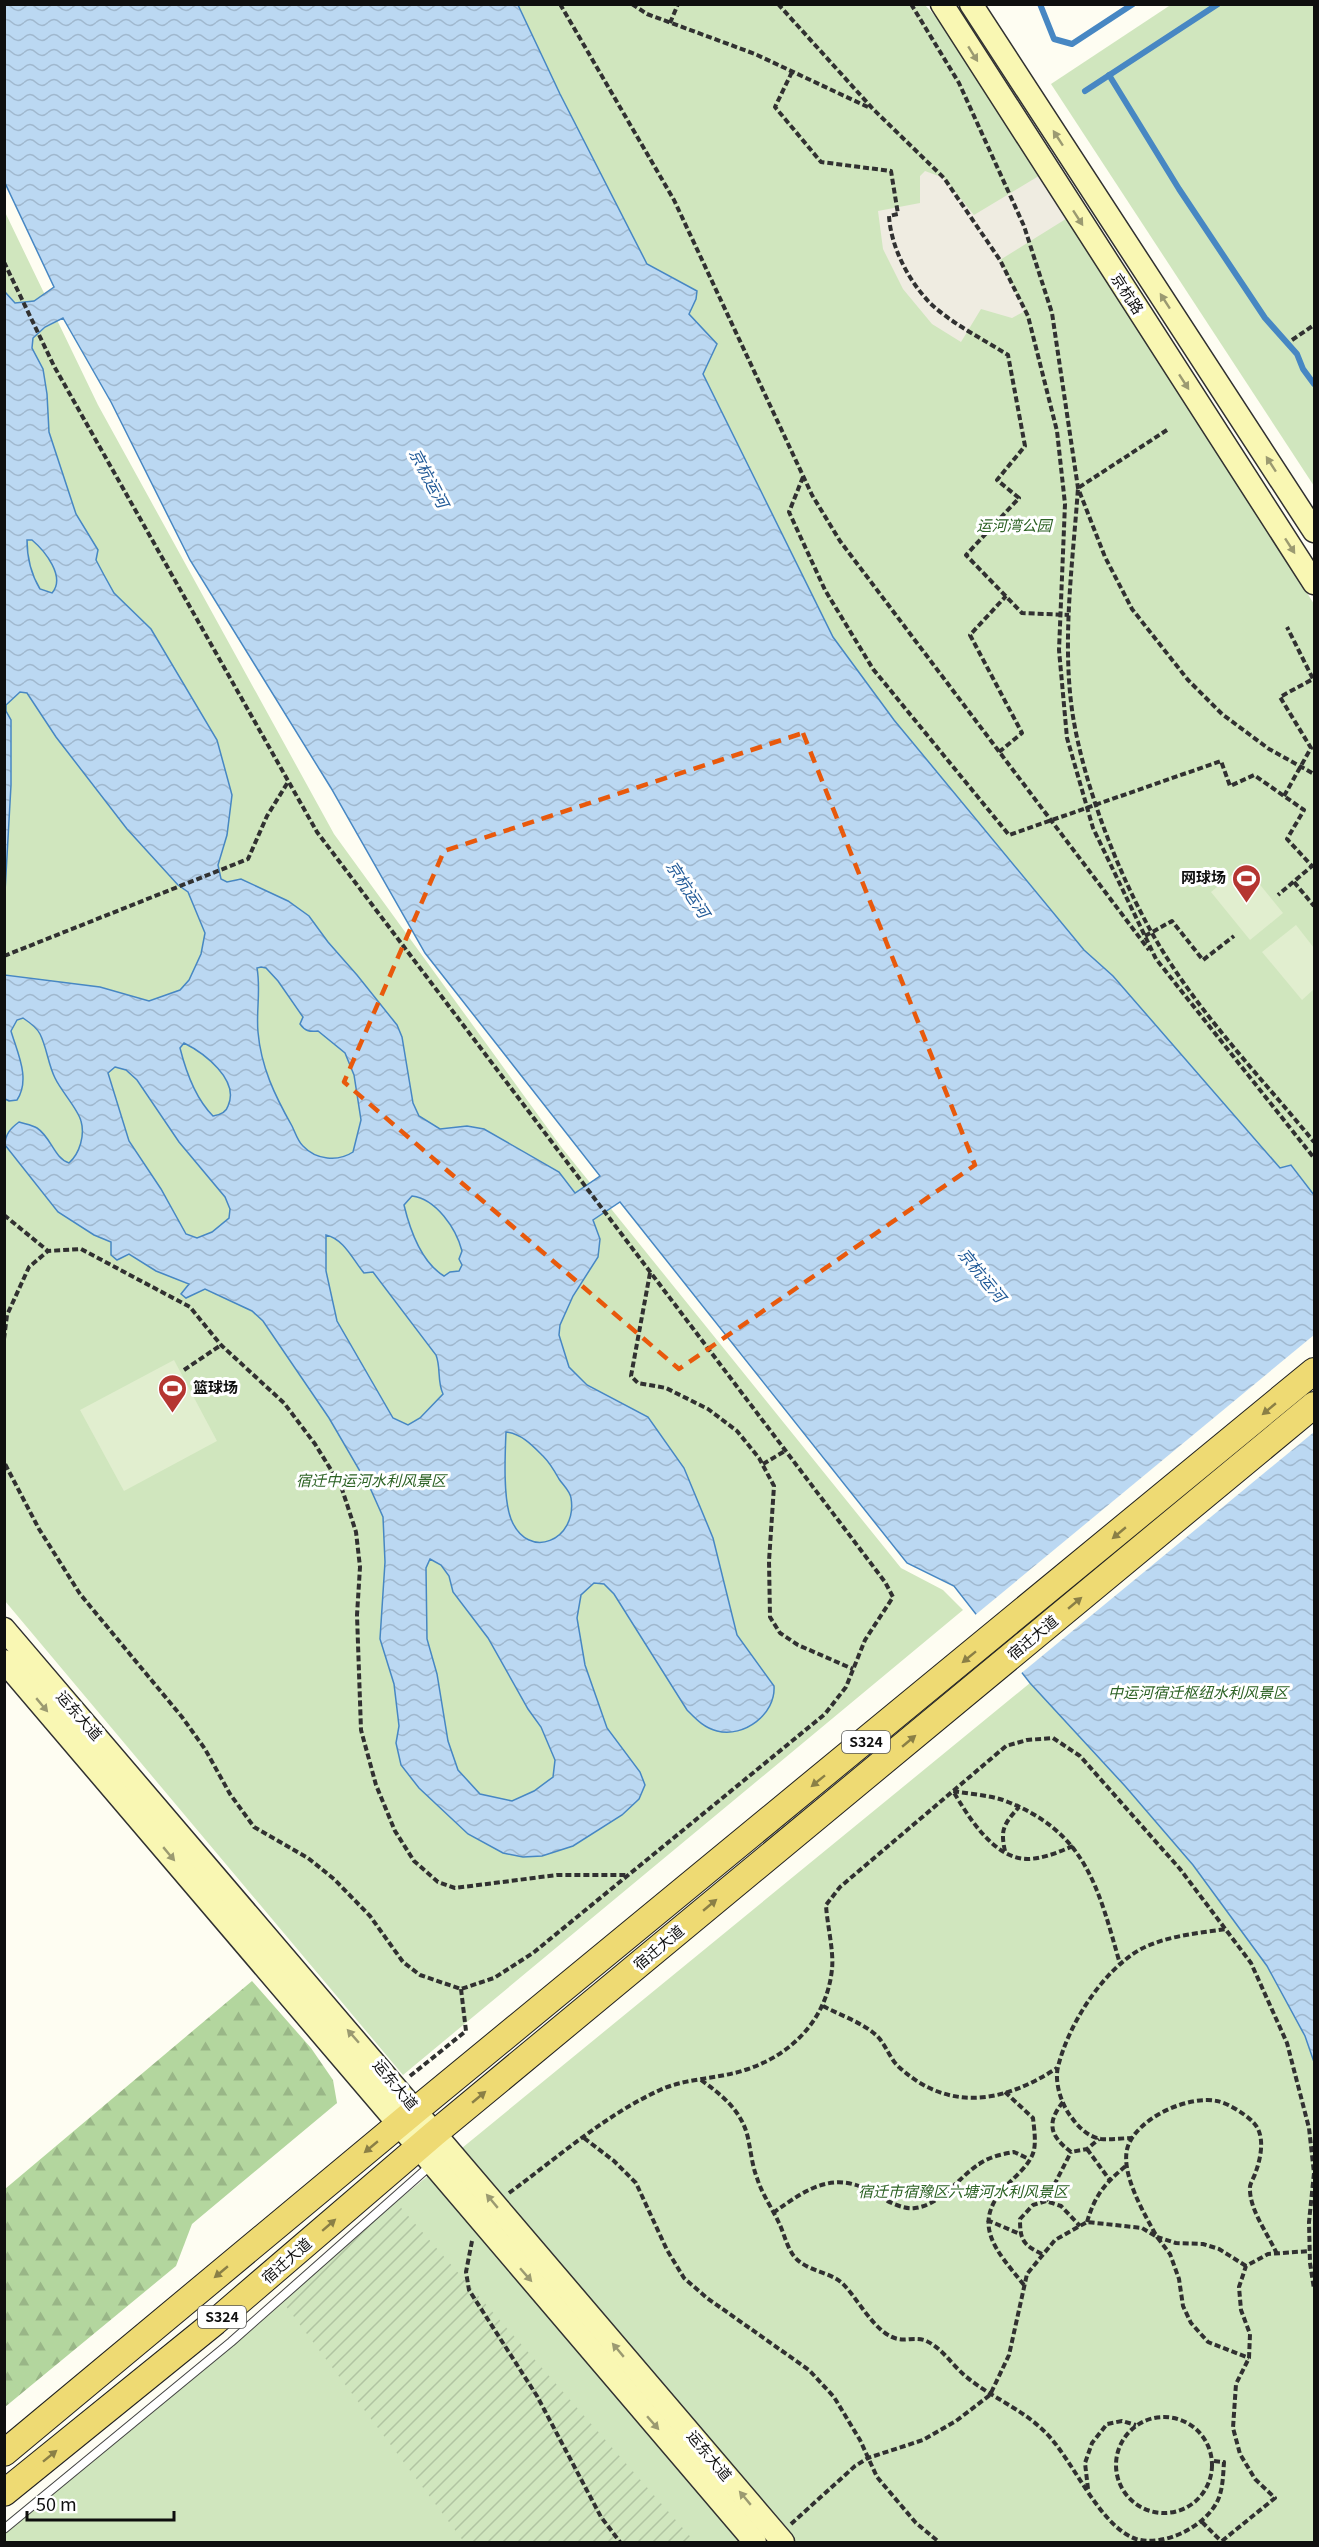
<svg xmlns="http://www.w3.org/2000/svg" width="1319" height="2547" font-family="Georgia,'Noto Sans SC',serif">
  <defs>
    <pattern id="forest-firs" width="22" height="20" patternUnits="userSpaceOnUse" patternTransform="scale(1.5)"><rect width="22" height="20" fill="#b3d69e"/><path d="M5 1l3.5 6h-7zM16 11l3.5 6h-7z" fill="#99b687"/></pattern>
    <pattern id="garden-furrows" width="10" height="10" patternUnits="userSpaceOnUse" patternTransform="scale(1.5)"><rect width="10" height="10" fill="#d0e6be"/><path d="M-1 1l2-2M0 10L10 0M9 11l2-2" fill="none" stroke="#b1c4a2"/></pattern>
    <pattern id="water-waves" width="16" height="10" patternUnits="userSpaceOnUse" patternTransform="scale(1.5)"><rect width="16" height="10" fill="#bbd8f2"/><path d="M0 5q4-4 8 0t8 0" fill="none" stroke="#a0b8ce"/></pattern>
  </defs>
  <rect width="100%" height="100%" fill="#fefdf2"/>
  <!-- grass -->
  <g fill="#d0e6be">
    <polygon points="1172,4 1314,5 1314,486 1051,84"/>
    <polygon points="518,5 925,5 949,31 1082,236 1314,604 1314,1195 1291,1165 1281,1169 1113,976 1084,950 894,720 833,637 703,374 717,344 688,313 696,299 697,291 647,264 560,94"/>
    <polygon points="4,210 98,405 334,834 562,1148 901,1568 943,1590 963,1610 403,2075 5,1601"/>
    <polygon points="1314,1444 1314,2542 5,2542 5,2522 1030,1683"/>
  </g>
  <!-- forest -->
  <polygon fill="url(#forest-firs)" points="252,1981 311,2048 333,2080 337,2103 192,2224 176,2266 5,2407 5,2189"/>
  <!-- garden -->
  <polygon fill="url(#garden-furrows)" points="396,2202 695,2542 464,2542 279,2297"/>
  <!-- pitch -->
  <g fill="#e1eecf">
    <polygon points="1244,865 1283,913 1250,940 1211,892"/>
    <polygon points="1296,925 1314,948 1314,989 1302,1000 1262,952"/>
    <polygon points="174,1360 217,1441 124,1491 80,1410"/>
  </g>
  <!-- plaza -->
  <polygon fill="#efece1" points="925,171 944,178 974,215 1042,174 1069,217 1000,260 1025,311 1012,318 981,309 961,342 932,324 903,289 883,249 878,211 920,203 920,176"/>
  <!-- water -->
  <path fill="url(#water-waves)" stroke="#4787c3" stroke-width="1.5" fill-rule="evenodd" d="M5,5H518L560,94L647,264L697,291L696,299L689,314L717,344L703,374L833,637L894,720L1084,950L1113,976L1280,1168L1291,1165L1314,1195V2062L1305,2036L1267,1966L1193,1865L1125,1786L1030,1683L954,1586L907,1563L620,1202L593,1220L600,1239L598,1257L573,1296L560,1325L559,1335L569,1367L587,1385L648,1417L684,1468L713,1538L737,1635L774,1686C776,1714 744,1738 717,1731C704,1728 696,1719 687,1710L614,1594L604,1584L594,1583L581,1595L577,1618L585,1665L607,1728L640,1772L645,1785L639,1799L622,1815L573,1846L542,1856L523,1857L503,1853L468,1834L419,1788L401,1765L396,1743L399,1726L394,1684L380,1639L385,1562L383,1517L371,1490L329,1418L263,1321L252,1311L205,1289L186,1298L181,1294L189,1284L156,1271L129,1254L117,1260L111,1255V1242L94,1235L58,1212L5,1145C5,1134 11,1128 19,1122C25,1124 32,1125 37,1128C51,1137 54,1158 69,1163C80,1153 85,1135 81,1121C78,1109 61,1091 55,1078C48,1064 47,1048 40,1034C37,1028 29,1022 23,1018L17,1020L11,1031C17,1052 31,1079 17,1100L9,1101L5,1099V975L100,987L149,1001L180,990L189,980L201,954L205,933L188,892L178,885L127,829L56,737L27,693L20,692L6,705V711L11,720V785L5,892V292L15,303L34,301L54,287L5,183ZM63,318L111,402L190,560L331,788L425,953L600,1176L575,1193L559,1172L484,1129L467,1126L440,1129L419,1116L413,1103L402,1037L397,1025L357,975L328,942L309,916L288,901L241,879L227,882L221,879L218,865L227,835L232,795L217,740L151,629L114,593L104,575L96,560L98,550L76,514L49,432L47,394L43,369L32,348L33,338L45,327ZM27,540H32C45,551 66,577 52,593L40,589C31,574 27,558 27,540ZM261,967L266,968L278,981L303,1017L300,1024C305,1031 309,1032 318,1031L345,1053L354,1075L361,1120L353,1152C338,1162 316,1160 303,1146C298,1142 295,1132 292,1126C275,1096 261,1067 258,1032C256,1011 261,990 257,968ZM184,1043C204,1053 240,1080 228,1106C226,1113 220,1115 213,1116C195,1098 186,1072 180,1048ZM115,1067L126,1070L137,1080L179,1142L225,1197L230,1209L229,1218L212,1232L197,1238L186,1234L161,1189L129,1141L108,1073ZM412,1196C436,1199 456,1228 462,1251L459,1259L462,1265L459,1271L450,1272L444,1276C421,1262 410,1230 404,1205ZM326,1235C344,1239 353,1260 364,1273L373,1272L436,1355C441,1368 437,1381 443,1394L420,1418L408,1425L393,1418L337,1321L326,1271ZM506,1432C522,1434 532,1445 543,1456C550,1463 554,1470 559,1479C563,1485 570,1491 571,1498C578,1540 528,1562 511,1519C503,1499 505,1455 506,1432ZM430,1559L441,1565L449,1576L453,1592L488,1638L528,1709L541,1727L555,1760L553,1777L534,1791L512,1801L480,1794L458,1770L448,1741L437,1674L427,1639L426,1568Z"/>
  <!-- pier -->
  <polygon fill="#fefdf2" points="1314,1335 1314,1432 1019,1675 974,1616"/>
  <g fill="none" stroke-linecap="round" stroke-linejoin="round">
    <!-- stream -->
    <g stroke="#4787c3" stroke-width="6">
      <polyline points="1040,4 1054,39 1072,44 1133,4"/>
      <polyline points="1109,75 1179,189 1265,318 1297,354 1303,369 1314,384"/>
      <polyline points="1085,91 1218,4"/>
    </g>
    <defs>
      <polyline id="lane" points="4,2529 231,2342 431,2165"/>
      <g id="secondary">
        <polyline points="942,4 1314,583"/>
        <polyline points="971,4 1314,531"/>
        <polyline points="4,1629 783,2542"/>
        <polyline points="4,1661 755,2542"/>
      </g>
      <g id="primary">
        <polyline points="4,2453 416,2110 1314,1371"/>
        <polyline points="4,2493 215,2322 434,2134 1314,1405"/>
      </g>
    </defs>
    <!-- lane casing -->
    <use href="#lane" stroke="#424242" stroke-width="10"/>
    <!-- secondary casing -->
    <use href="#secondary" stroke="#313131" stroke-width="25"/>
    <!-- primary casing -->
    <use href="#primary" stroke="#202020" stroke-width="28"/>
    <!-- path -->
    <g stroke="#313131" stroke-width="4" stroke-dasharray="6 3" stroke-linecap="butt">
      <polyline points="560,4 674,200 812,495 840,541 1149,950"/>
      <polyline points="632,4 647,14 755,54 870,108"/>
      <polyline points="778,4 873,109 944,178 1000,260 1028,316 1057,431 1065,504 1059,650 1067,738 1093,828 1156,959 1314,1158"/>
      <polyline points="911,4 959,83 1024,226 1052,313 1078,488 1105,557 1132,609 1188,680 1222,714 1269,749 1314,774"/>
      <polyline points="670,23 678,4"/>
      <path d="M792,72L775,107L821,162L891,171L898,214L889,216C891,247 908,280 930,303C952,324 983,339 1008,355L1025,446L997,480L1019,498L966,555L1022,613L1069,615"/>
      <polyline points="4,262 54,366 317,832 885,1582 893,1597 865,1640 846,1687 825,1714 533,1953 494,1978 461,1989 420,1975 403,1962 370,1916 334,1879 308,1858 254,1827 230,1794 205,1749 182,1717 80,1594 39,1529 4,1462"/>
      <polyline points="1292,340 1314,325"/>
      <path d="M1167,430L1078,488C1073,561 1062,637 1072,710C1083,787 1125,893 1167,958C1209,1024 1265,1082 1314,1142"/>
      <polyline points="803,477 789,512 825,590 873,669 1009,835 1221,761 1230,786 1254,775 1304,810 1287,839 1312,866 1278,895"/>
      <polyline points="999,752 1022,733 970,635 1006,596"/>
      <polyline points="1284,796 1311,748 1280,697 1313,679 1287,627"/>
      <polyline points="1294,882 1314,906"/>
      <polyline points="1145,936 1172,921 1203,960 1234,936"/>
      <polyline points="4,956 248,859 267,816 288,782"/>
      <polyline points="4,1215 48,1251"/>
      <polyline points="650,1273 631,1376 638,1383 666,1388 708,1409 737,1431 759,1458 774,1486 769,1561 770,1617 780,1633 798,1645 853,1669"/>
      <polyline points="4,1339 7,1315 29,1267 48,1251 81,1249 190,1307 221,1345 284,1403 315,1444 341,1486 356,1532 360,1567 357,1615 361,1730 376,1785 395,1831 414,1861 438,1882 455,1888 557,1875 628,1875"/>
      <polyline points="184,1370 221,1345"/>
      <polyline points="763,1464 785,1451"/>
      <path d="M1073,1846C1059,1852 1045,1858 1029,1859C994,1860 968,1816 953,1791C969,1794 988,1795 1003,1800C1086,1831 1098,1887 1120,1964"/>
      <path d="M1005,1851C1000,1829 1004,1824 1019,1807"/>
      <path d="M823,2006C840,2015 861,2022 876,2035C886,2044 890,2060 900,2068C950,2113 1005,2102 1057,2068"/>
      <polyline points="410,2076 466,2031 461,1989"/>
      <path d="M701,2080C722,2095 742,2111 748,2138C751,2152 752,2165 757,2178C762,2194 772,2208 779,2223C785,2235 788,2254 800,2262C813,2272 833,2273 844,2285C858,2300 868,2320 885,2333C902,2345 910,2336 924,2340C940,2346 950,2362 962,2373C987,2396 1022,2408 1046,2433C1074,2461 1099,2526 1136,2539C1164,2547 1204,2527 1217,2502C1223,2490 1223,2476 1224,2462L1213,2461"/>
      <path d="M1005,2092L1033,2118C1034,2128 1036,2140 1034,2150C1031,2163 1018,2174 1009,2183C969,2223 995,2249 1024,2285"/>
      <path d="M1063,2102C1046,2123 1050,2136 1071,2152L1087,2149L1099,2139"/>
      <polyline points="584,2138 614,2161 636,2183 667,2250 684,2278 707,2298 809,2370 834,2397 860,2440 877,2477 916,2523 939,2542"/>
      <path d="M1133,2138C1123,2138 1112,2140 1101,2139C1089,2137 1079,2128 1072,2118C1062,2106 1054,2083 1058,2067C1068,2025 1103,1970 1141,1949C1166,1936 1198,1933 1226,1929"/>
      <polyline points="1087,2149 1109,2179"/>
      <path d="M509,2193C557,2158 605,2115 660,2090C686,2078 718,2079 745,2070C792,2055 827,2019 832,1969C834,1951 827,1924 826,1905L840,1887L1006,1746L1027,1740L1053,1738L1080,1756L1180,1869L1251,1963L1287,2043L1309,2128L1314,2173L1309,2222L1310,2263L1314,2289"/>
      <polyline points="1046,2201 1071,2152"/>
      <path d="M773,2213C809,2187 836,2169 877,2195C887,2201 903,2210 915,2208C941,2205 959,2177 979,2164C989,2157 1002,2154 1014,2152L1029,2159"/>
      <polyline points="987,2220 1020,2234"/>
      <path d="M1087,2222C1095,2195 1105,2183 1127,2165"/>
      <polyline points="472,2241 466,2272 469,2290 537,2396 601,2517 620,2542"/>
      <path d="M1042,2254C1023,2245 1020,2240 1020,2219L1033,2205L1046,2201L1061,2206L1080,2226"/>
      <path d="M1246,2266L1219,2249L1203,2244L1176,2243L1157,2237C1145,2215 1119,2172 1128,2146C1138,2118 1188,2095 1217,2101C1228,2103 1245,2114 1253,2122C1266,2135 1261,2158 1255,2174C1253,2180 1249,2184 1250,2191C1251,2212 1268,2234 1277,2254"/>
      <circle cx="1164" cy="2465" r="48"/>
      <polyline points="1088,2489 1085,2463 1092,2443 1107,2424 1122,2421 1136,2425"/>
      <polyline points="1202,2522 1222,2542"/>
      <polyline points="791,2524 855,2466 868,2458 923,2440 956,2421 990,2395 1009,2355 1027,2274 1055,2240 1087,2222 1142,2228 1157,2237 1170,2254 1179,2279 1183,2306 1191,2323 1208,2342 1249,2358"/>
      <polyline points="1222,2541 1275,2498 1255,2479 1240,2454 1233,2428 1236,2384 1249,2358 1250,2334 1241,2310 1239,2287 1246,2266 1268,2254 1310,2251"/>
    </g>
    <!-- lane -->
    <use href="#lane" stroke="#fff" stroke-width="8"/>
    <!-- secondary -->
    <use href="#secondary" stroke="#f9f7b3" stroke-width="22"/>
    <!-- primary -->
    <use href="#primary" stroke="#eeda73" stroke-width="26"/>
  </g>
  <!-- one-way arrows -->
  <defs><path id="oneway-solid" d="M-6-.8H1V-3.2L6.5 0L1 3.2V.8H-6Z" transform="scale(1.5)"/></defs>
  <g fill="#9b9a71">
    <use href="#oneway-solid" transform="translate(973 54) rotate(58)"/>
    <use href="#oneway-solid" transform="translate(1058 138) rotate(-123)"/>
    <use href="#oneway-solid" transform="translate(1078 218) rotate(57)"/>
    <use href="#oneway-solid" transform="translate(1165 301) rotate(-123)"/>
    <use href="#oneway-solid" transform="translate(1184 382) rotate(57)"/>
    <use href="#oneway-solid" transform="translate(1271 464) rotate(-123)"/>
    <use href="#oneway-solid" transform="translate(1290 546) rotate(57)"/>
    <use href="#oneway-solid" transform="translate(42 1705) rotate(50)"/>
    <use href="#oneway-solid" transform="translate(169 1854) rotate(50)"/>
    <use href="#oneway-solid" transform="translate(353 2036) rotate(-131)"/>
    <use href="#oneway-solid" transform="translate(492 2201) rotate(-130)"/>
    <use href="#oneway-solid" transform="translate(526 2275) rotate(49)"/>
    <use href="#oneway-solid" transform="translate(618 2350) rotate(-130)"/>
    <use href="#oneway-solid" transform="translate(653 2423) rotate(49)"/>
    <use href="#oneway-solid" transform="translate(745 2498) rotate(-130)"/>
  </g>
  <g fill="#8a7f46">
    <use href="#oneway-solid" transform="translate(1269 1409) rotate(140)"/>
    <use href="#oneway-solid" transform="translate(1119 1533) rotate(140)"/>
    <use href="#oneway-solid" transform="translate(1075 1603) rotate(-40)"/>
    <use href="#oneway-solid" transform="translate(969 1657) rotate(141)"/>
    <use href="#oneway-solid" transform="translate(909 1741) rotate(-40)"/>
    <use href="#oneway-solid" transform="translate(818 1781) rotate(141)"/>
    <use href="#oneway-solid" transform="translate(710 1905) rotate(-40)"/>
    <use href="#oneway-solid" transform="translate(479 2097) rotate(-40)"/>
    <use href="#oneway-solid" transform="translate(371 2147) rotate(140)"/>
    <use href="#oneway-solid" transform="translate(329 2225) rotate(-41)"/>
    <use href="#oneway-solid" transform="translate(221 2272) rotate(140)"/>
    <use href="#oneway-solid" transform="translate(50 2456) rotate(-39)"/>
  </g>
  <!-- marked area -->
  <path fill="none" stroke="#e8590c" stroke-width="4.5" stroke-dasharray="12 8" stroke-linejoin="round" d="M803,733L975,1165L679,1369L344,1082L444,851Z"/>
  <!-- icons -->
  <defs>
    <symbol id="stadium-pin" viewBox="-11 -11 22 30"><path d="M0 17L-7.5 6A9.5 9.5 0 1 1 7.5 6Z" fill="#b53631" stroke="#fff"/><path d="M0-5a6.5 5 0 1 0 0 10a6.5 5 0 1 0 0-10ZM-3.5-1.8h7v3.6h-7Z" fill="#fff"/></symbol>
  </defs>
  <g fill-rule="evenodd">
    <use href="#stadium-pin" x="1230" y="862" width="33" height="45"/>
    <use href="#stadium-pin" x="156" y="1372" width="33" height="45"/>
  </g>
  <g text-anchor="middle" stroke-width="6" stroke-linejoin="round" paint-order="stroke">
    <!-- shield labels -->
    <g fill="#fff" stroke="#575757" stroke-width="1.5">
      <rect x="842" y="1731" width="48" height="22" rx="4.5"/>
      <rect x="198" y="2306" width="48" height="22" rx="4.5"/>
    </g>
    <g font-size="14" font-weight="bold" fill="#0f0f0f">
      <text x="866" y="1747">S324</text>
      <text x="222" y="2322">S324</text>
    </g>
    <!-- street labels -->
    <g font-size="15" fill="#0f0f0f" stroke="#fff">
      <text transform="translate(1127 294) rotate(57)" y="5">京杭路</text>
      <text transform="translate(1033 1638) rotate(-40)" y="5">宿迁大道</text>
      <text transform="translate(79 1716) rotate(49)" y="5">运东大道</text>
      <text transform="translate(659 1948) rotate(-40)" y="5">宿迁大道</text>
      <text transform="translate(395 2085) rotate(50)" y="5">运东大道</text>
      <text transform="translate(287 2261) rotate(-41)" y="5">宿迁大道</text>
      <text transform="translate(709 2456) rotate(50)" y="5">运东大道</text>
    </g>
    <!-- park labels -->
    <g font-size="15" font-style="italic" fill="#2c6224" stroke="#fff">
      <text x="1014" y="531">运河湾公园</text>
      <text x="371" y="1486">宿迁中运河水利风景区</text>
      <text x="1198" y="1698">中运河宿迁枢纽水利风景区</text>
      <text x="963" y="2197">宿迁市宿豫区六塘河水利风景区</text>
    </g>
    <!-- poi labels -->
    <g font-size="15" font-weight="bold" fill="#0f0f0f" stroke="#fff" text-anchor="end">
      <text x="1226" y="883">网球场</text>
      <text x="193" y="1393" text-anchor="start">篮球场</text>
    </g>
    <!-- water labels -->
    <g font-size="16" font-style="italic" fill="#215a98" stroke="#fff">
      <text transform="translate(429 478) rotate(62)" y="6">京杭运河</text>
      <text transform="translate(688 889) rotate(57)" y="6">京杭运河</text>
      <text transform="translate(982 1275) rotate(51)" y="6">京杭运河</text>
    </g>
  </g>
  <!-- border -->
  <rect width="1319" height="2547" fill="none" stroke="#0f0f0f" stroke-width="12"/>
  <!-- scale -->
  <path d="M27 2511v9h147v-9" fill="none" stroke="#0f0f0f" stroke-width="3"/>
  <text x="36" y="2511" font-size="18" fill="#0f0f0f" stroke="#ffffff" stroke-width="4.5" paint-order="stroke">50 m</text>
</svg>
